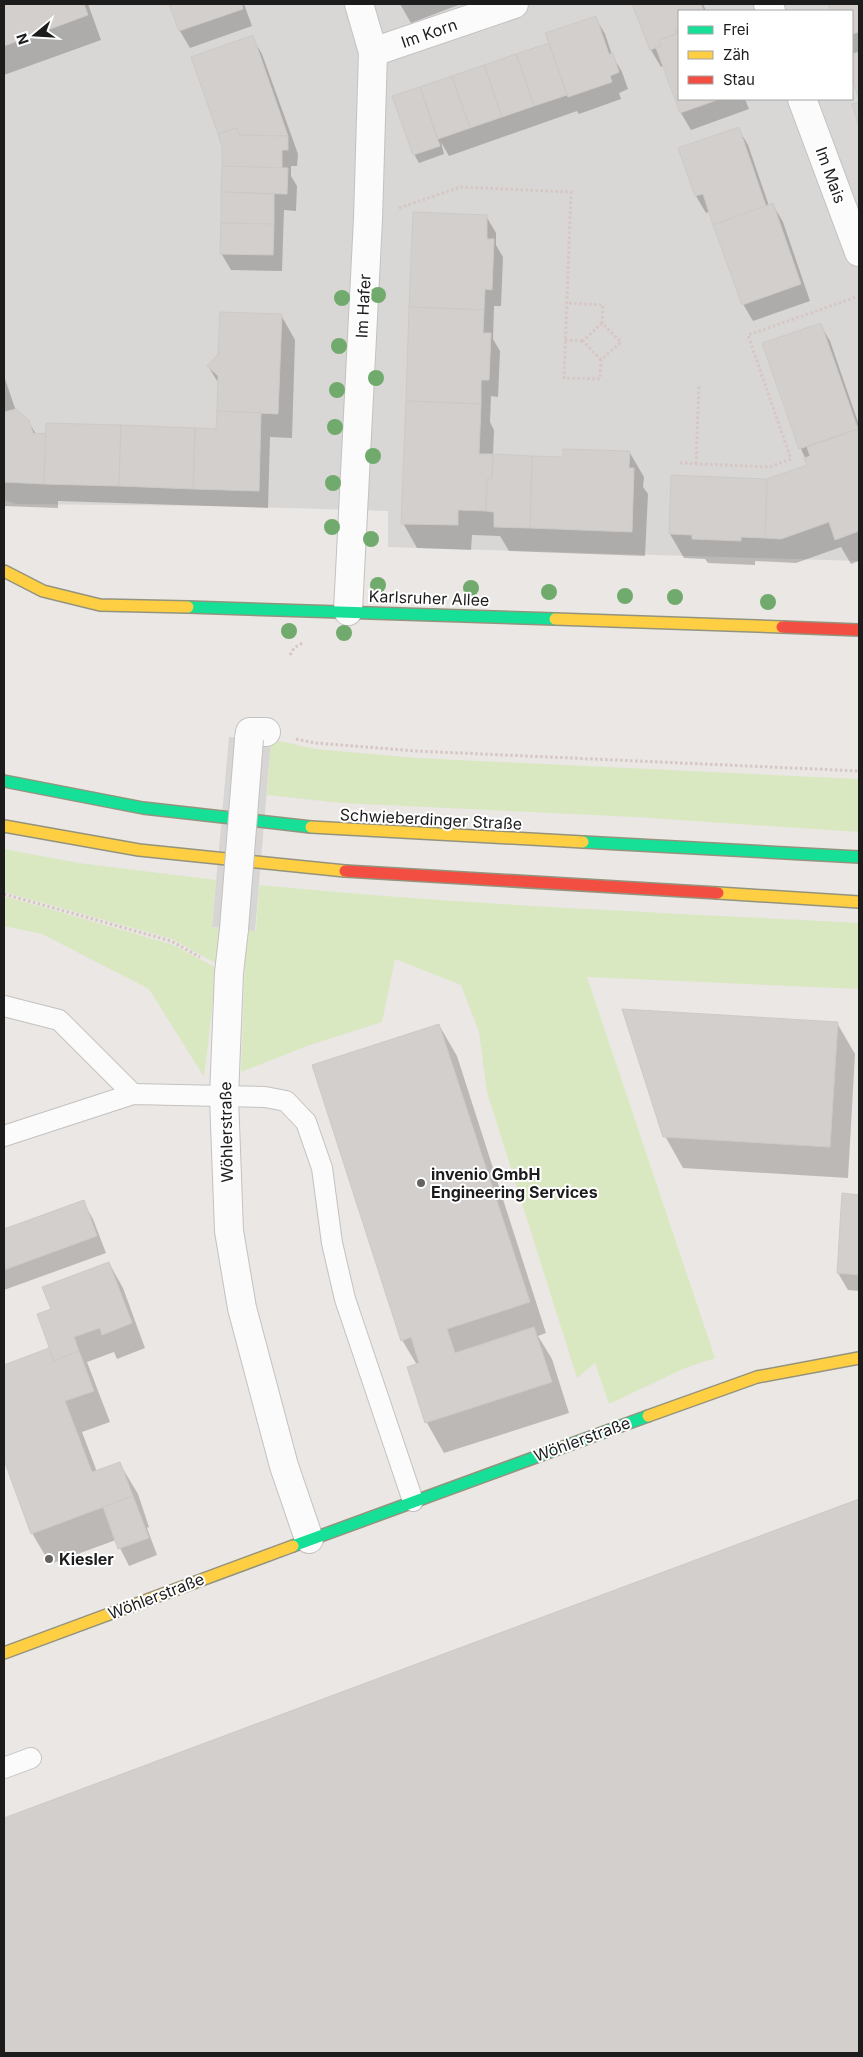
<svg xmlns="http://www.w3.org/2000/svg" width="863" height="2057" font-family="Inter,sans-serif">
  <rect width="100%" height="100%" fill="#eae7e4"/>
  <!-- residential -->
  <path fill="#d9d7d6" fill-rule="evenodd" d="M4,4H859V561L388,547V511L216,506L16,504L4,500ZM679,11H852V99H679Z"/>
  <!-- grass -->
  <g fill="#dae8c2">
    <polygon points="271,739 315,749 417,758 859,779 859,832 635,817 342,803 267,795"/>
    <polygon points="4,849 79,863 216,880 212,927 221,928 217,964 172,939 4,892"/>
    <path d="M259,885C459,905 659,912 859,923V989L587,977L715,1358L685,1368L609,1404L595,1363L577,1378L487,1092L479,1032L461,985L395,959L382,1022L307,1046L241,1072L246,930L256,931Z"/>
    <polygon points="4,896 171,944 217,968 204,1077 149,989 42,934 4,926"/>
  </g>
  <!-- pier -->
  <polygon fill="#d7d6d5" points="229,737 271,741 255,931 212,927"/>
  <!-- shadow -->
  <g fill="#0003">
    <polygon points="4,4 88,4 101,40 4,75"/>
    <polygon points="171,4 244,4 252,26 190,48 180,31"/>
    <polygon points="400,4 461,4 411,23"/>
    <polygon points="634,4 703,4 706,11 679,11 679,99 745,99 749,109 691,130 681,113 664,65 661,67 651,50"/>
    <polygon points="829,4 859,4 859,96 852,73 852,11 832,11"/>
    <polygon points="595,17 605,34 612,55 622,72 628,89 619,93 621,99 579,114 577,111 449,156 441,142 444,154 419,163 414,154 394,97 550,43"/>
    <polygon points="252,37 262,54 298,154 297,166 291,166 291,176 297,186 296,211 284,210 282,271 231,270 221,253 224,147"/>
    <polygon points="738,128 748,145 769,206 773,205 783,222 810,301 753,321 743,304 710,211 706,213 696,196 680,149"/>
    <polygon points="486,216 496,233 496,245 503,257 501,306 494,306 493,339 500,351 498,397 491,396 490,422 494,430 493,456 564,458 630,453 644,477 643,487 648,494 645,556 509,551 500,536 472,535 471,550 417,548 403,523"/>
    <polygon points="281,315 295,340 292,438 270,437 268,508 58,501 58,508 4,506 4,376 16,411 28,421 36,434 217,430 219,384 208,366"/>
    <polygon points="820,324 830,341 859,425 859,561 851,564 841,547 796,563 755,561 755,565 708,563 705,559 684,558 670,534 767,481 809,466 801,449 764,344"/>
    <polygon points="837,1023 855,1054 848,1178 683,1168 665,1136"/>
    <polygon points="439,1025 457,1056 546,1333 538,1336 552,1359 569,1413 444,1453 427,1423 409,1368 417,1365 402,1340"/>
    <polygon points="844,1195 859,1196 859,1291 848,1290 838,1273"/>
    <polygon points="83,1202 93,1219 106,1253 4,1290 4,1231"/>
    <polygon points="109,1263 123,1288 145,1348 117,1359 114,1352 87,1362 110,1422 82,1432 97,1472 120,1464 138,1494 149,1527 147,1528 157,1555 129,1566 116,1540 50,1564 32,1533 4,1457 4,1366 49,1349 52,1354 52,1310"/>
    <polygon points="859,1500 859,2053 4,2053 4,1819"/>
  </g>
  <!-- building -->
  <g fill="#d3cfcd" stroke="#cdc9c6">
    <polygon points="4,4 84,4 88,15 4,46"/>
    <polygon points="169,4 242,4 243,9 179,31"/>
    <polygon points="632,4 701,4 704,11 679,11 679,27 675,29 676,34 659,40 661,46 650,50"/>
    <polygon points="828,4 859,4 859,32 852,34 852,11 830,11"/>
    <polygon points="596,16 609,54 613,53 619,72 610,76 612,82 568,97 545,33"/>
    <polygon points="679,27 679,99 720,99 680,113 656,48 661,46 659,40 676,34 675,29"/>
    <polygon points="253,35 288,136 239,135 237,128 218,134 191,57"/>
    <polygon points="549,43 567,95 534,106 516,54"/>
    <polygon points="859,52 859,100 852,77 852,54"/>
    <polygon points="516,54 534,106 502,117 484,65"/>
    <polygon points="484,65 502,117 470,128 452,76"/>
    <polygon points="452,76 470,128 438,139 420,87"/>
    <polygon points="420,87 440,146 413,155 392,96"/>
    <polygon points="859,102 859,127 852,104"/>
    <polygon points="739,127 766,206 713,225 703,194 695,196 678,148"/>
    <polygon points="237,128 239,135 288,136 288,150 282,150 282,168 222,166 222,147 218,134"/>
    <polygon points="222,166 288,168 287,194 221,192"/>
    <polygon points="221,192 274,194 274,224 221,223"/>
    <polygon points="773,203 801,284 742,305 713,225"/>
    <polygon points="413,212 487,215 487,239 494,239 492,290 485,289 484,310 409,307"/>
    <polygon points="221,223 274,224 273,255 220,254"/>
    <polygon points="409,307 484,310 483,333 491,333 489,380 481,380 481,404 406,401"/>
    <polygon points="220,312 282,314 278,414 217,411 218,376 207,366 218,354"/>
    <polygon points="821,323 858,429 799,449 762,343"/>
    <polygon points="406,401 481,404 479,454 493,454 492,479 487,479 486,511 458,510 458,525 401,524"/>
    <polygon points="16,409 29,420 33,433 46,434 44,484 4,482 4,412"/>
    <polygon points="217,411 261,413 259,491 193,489 195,428 216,429"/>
    <polygon points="46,423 121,425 119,486 44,484"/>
    <polygon points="121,425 195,428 193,489 119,486"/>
    <polygon points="858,429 859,531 835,540 829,522 781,539 765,538 767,479 807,465 804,458 810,456 807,447"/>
    <polygon points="563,449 630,451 629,468 634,468 632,532 530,528 532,456 563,457"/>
    <polygon points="493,454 532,456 530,528 494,527 494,512 486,511 487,479 492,479"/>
    <polygon points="671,475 767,479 765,538 741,537 741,541 692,539 692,535 669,534"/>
    <polygon points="622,1009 838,1022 830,1147 663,1137"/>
    <polygon points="439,1024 530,1302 447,1329 455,1353 534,1327 552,1382 425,1423 407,1367 419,1363 411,1337 401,1341 312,1065"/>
    <polygon points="842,1193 859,1195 859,1275 837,1273"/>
    <polygon points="84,1200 97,1236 4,1270 4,1229"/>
    <polygon points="109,1262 132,1323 102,1335 100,1328 74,1337 79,1351 54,1361 37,1314 51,1309 42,1287"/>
    <polygon points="49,1348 54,1361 79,1351 94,1391 65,1401 92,1472 120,1462 133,1496 31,1534 4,1460 4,1365"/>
    <polygon points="133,1496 149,1538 118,1549 103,1507"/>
    <polygon points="859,1499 859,2053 4,2053 4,1818"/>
  </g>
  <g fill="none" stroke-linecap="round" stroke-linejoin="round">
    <defs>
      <g id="lane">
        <polyline points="4,1006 59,1020 133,1094"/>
        <polyline points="4,1136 133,1094 265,1097 286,1101 306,1122 322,1168 332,1243 345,1299 413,1501"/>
        <polyline points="4,1768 31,1758"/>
      </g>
      <g id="street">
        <polyline points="768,4 771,11"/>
        <polyline points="373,52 514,4"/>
        <polyline points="802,99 859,252"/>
        <polyline points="348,611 368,219 373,52 359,4"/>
        <polyline points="249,739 250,732 266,732"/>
        <polyline points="234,929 229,973 224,1097 229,1231 242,1308 284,1466 309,1539"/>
      </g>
      <g id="fast">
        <polyline points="188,607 555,619"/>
        <polyline points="4,781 143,808 311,827"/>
        <polyline points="583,842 859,857"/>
        <polyline points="293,1546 648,1416"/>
      </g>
      <g id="slow">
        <polyline points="4,571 43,591 100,605 188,607"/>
        <polyline points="555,619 782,627"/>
        <polyline points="4,826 139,850 345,871"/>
        <polyline points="311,827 583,842"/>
        <polyline points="718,893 859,902"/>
        <polyline points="648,1416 757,1377 859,1358"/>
        <polyline points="4,1653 293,1546"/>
      </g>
      <g id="jam">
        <polyline points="782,627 859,630"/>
        <polyline points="345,871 718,893"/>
      </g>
    </defs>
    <!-- lane casing -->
    <use href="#lane" stroke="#c3c2c0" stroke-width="22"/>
    <!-- street casing -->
    <use href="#street" stroke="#c3c2c0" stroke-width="30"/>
    <!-- fast casing -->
    <use href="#fast" stroke="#94937d" stroke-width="14"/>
    <!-- slow casing -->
    <use href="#slow" stroke="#94937d" stroke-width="14"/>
    <!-- jam casing -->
    <use href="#jam" stroke="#94937d" stroke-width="14"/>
    <!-- path -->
    <g stroke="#d6c6c4" stroke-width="3" stroke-dasharray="2.5 2.5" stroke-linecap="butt">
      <polyline points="399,208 461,187 571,192 564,378 600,379 601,360 621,342 602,323 603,305 567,303"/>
      <polyline points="565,340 583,341"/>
      <polyline points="601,360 583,341 602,323"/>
      <polyline points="680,463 770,467 791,459 748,335 859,296"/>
      <polyline points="696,464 699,384"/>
      <polyline points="290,655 294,648 304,642"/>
      <polyline points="296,739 316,743 416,751 859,771"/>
      <polyline points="4,894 171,941 200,957"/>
    </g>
    <!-- lane -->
    <use href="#lane" stroke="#fcfbfb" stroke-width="20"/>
    <!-- street -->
    <use href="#street" stroke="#fcfbfb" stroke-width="28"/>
    <!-- fast -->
    <use href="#fast" stroke="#16e098" stroke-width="11"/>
    <!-- slow -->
    <use href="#slow" stroke="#ffcf43" stroke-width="11"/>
    <!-- jam -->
    <use href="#jam" stroke="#f24e42" stroke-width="11"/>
    <defs>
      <polyline id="street-bridge" points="234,929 249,739"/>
    </defs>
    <!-- street-bridge casing -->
    <use href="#street-bridge" stroke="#c3c2c0" stroke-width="30" stroke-linecap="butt"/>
    <!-- street-bridge -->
    <use href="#street-bridge" stroke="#fcfbfb" stroke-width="28"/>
  </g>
  <!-- trees -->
  <g fill="#70aa6d">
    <circle cx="378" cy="295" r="8"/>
    <circle cx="342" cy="298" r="8"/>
    <circle cx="339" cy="346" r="8"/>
    <circle cx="376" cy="378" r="8"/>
    <circle cx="337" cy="390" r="8"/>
    <circle cx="335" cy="427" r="8"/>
    <circle cx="373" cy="456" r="8"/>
    <circle cx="333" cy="483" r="8"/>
    <circle cx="332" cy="527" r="8"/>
    <circle cx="371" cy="539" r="8"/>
    <circle cx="378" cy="585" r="8"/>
    <circle cx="471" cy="588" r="8"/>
    <circle cx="549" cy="592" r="8"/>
    <circle cx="625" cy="596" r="8"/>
    <circle cx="675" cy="597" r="8"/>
    <circle cx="768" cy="602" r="8"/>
    <circle cx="289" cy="631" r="8"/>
    <circle cx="344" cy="633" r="8"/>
  </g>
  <!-- markers -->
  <g fill="#646362" stroke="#fff" stroke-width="2">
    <circle cx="421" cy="1183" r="5"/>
    <circle cx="49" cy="1559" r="5"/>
  </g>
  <g text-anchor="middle" stroke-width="4" stroke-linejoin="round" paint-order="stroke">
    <!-- street labels -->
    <g font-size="16" fill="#1c1c1c" stroke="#fff">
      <text transform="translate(429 33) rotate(-19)" y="6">Im Korn</text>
      <text transform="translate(831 175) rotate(70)" y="6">Im Mais</text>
      <text transform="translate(363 306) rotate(-87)" y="6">Im Hafer</text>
      <text transform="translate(429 598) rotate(2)" y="6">Karlsruher Allee</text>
      <text transform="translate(431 819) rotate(3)" y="6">Schwieberdinger Straße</text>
      <text transform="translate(226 1132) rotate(-91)" y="6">Wöhlerstraße</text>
      <text transform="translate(582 1439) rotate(-20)" y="6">Wöhlerstraße</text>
      <text transform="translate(156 1596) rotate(-21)" y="6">Wöhlerstraße</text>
    </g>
    <!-- poi labels -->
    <g font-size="16" font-weight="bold" fill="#1c1c1c" stroke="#fff" text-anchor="start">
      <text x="431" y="1180">invenio GmbH<tspan x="431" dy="18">Engineering Services</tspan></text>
      <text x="59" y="1565">Kiesler</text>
    </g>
  </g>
  <!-- border -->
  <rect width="863" height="2057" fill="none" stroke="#1c1c1c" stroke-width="10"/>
  <!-- legend -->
  <rect x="678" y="10" width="175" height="90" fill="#ffffff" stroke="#a4a4a4"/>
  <rect x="688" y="26" width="25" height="8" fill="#16e098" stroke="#a4a4a4"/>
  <text x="723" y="35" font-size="15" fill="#1c1c1c">Frei</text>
  <rect x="688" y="51" width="25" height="8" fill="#ffcf43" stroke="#a4a4a4"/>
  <text x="723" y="60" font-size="15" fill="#1c1c1c">Zäh</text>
  <rect x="688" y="76" width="25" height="8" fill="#f24e42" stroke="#a4a4a4"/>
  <text x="723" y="85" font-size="15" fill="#1c1c1c">Stau</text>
  <!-- north arrow -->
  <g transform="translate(35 35) rotate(252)" stroke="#ffffff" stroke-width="4" paint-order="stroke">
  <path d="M0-4L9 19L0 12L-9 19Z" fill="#1c1c1c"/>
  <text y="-8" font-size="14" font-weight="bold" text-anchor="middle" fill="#1c1c1c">N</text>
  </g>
</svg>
